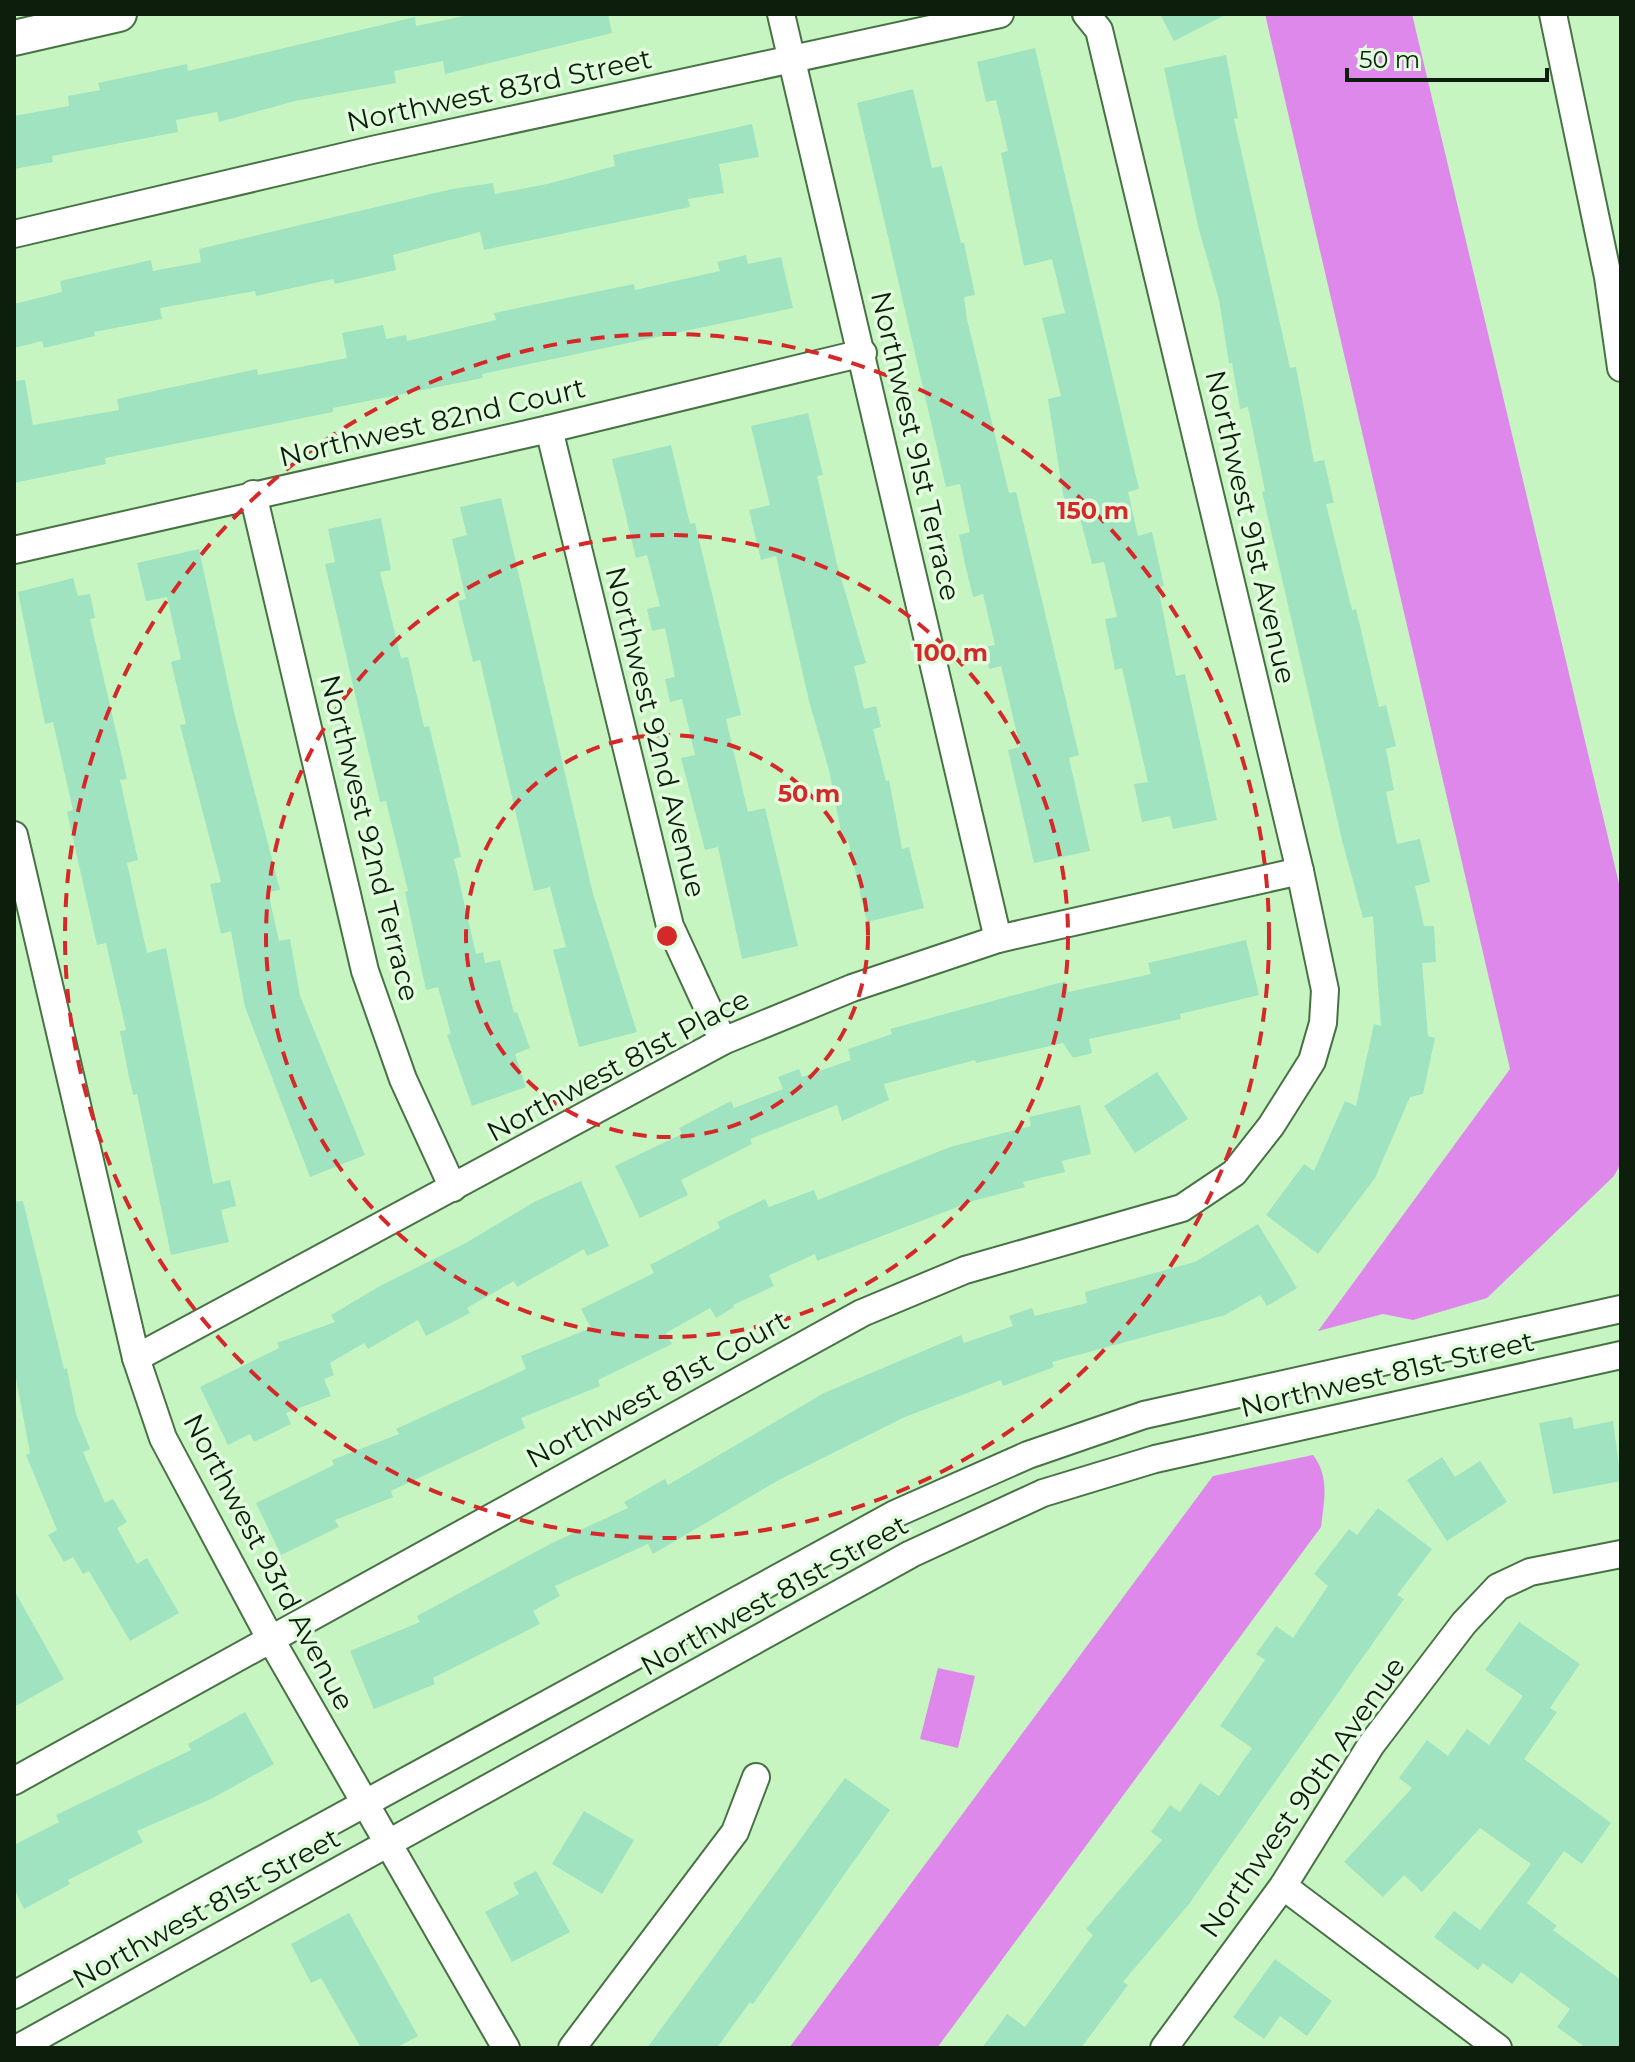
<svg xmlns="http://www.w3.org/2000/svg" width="1635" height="2062" font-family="Montserrat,sans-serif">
  <rect width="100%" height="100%" fill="#c7f5c2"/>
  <!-- water -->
  <g fill="#df88ec">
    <polygon points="1265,14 1412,14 1621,892 1621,1163 1614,1176 1487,1298 1413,1320 1383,1314 1318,1331 1510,1069"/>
    <path d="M1313,1455C1330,1477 1324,1501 1321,1527L937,2048H789L1213,1476Z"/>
    <polygon points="938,1668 975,1676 958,1748 920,1739"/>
  </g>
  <!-- building -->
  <g fill="#9fe3c1">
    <polygon points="474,14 608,14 612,33 445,74 443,61 394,71 396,83 295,101 219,122 217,112 176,120 178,132 52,156 53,162 14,169 14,116 69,106 68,96 100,90 98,83 187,64 188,71 415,17 416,26"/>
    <polygon points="1160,14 1227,14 1174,41"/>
    <polygon points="1035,48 1139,489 1128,492 1138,536 1152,532 1164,586 1158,587 1176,676 1185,674 1217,820 1173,829 1170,816 1142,822 1134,784 1148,782 1122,668 1115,670 1105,619 1117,617 1104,562 1092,564 1078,510 1066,512 1048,399 1061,396 1042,318 1065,313 1052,259 1024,266 1001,153 1008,151 996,100 986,102 977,62"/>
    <polygon points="1226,55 1238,118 1234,119 1290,368 1296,367 1314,462 1324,460 1334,503 1326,504 1352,610 1356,609 1379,707 1386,705 1396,746 1386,749 1394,790 1386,792 1397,844 1420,839 1430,882 1415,886 1424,926 1434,926 1436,962 1422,963 1428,1036 1435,1038 1423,1094 1410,1097 1375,1178 1318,1254 1266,1215 1304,1164 1314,1171 1345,1101 1356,1106 1374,1024 1381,1026 1373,916 1363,918 1342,840 1262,492 1265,491 1248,407 1240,409 1232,363 1229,363 1219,300 1198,226 1164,68"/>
    <polygon points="913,89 932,168 942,166 961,243 964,243 975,295 964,297 967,319 1009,493 1016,492 1079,755 1069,758 1090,851 1034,863 1008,750 1020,747 1001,666 989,669 985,647 995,645 983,594 973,597 965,564 959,535 970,532 960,484 946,487 857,103"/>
    <polygon points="752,124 759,157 719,164 724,193 688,199 690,207 484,250 480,232 393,255 396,270 335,284 333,279 256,296 255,291 160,308 162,319 94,332 95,336 44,348 42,341 14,348 14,304 62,292 60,281 151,260 153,271 201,262 199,249 452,189 493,183 495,194 547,184 615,166 613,155"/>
    <polygon points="746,255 748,264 781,257 793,308 482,374 483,378 333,408 333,412 105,458 106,464 14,483 14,381 25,380 33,425 119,410 117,399 257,369 258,375 347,358 342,333 383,325 386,339 406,335 407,341 496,320 494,313 634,284 635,290 720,271 717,262"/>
    <polygon points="808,413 823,475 817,476 837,564 866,663 854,666 864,709 876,706 881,727 873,729 886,781 889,780 902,849 909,847 924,908 867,922 848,840 843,842 829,770 809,701 776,556 761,560 749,510 770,505 751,426"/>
    <polygon points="671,445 690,524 695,523 741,715 726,719 748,812 765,808 798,946 742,959 718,847 705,850 681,758 695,755 682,699 670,702 665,679 675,677 665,628 652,631 647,609 660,606 647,555 636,558 612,459"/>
    <polygon points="501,498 593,894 637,1032 579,1047 553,950 566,947 550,887 534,891 480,660 473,662 458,601 466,599 452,539 467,535 460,507"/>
    <polygon points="381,518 391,570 380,572 401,658 408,657 424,727 429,726 461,857 454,859 476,954 483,952 485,963 500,960 514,1013 517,1012 530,1048 515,1054 526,1087 472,1106 447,1035 451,1034 438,987 426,990 405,892 408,891 386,801 380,802 325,564 335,562 328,529"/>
    <polygon points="199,549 234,712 280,890 268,892 279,941 290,939 300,996 365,1155 310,1177 245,1007 231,931 221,934 210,884 221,882 180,725 186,724 171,662 181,659 167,597 146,601 137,563"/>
    <polygon points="73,578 78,596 90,594 95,618 90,619 127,779 120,780 138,860 127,863 147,953 166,948 213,1184 230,1180 236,1206 221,1210 229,1242 171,1255 137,1094 133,1095 128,1072 120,1031 126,1030 106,943 97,945 67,812 73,810 53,722 45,724 18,592"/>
    <polygon points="1246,940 1259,995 1180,1014 1181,1019 1089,1039 1092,1053 1073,1058 1063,1043 976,1063 975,1060 884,1084 889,1100 842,1121 837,1105 750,1139 752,1144 681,1180 688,1195 640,1218 615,1166 682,1134 679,1128 731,1101 734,1108 783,1089 778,1077 799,1069 802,1077 851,1060 848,1049 892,1034 890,1029 1066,981 1068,992 1151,974 1148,963"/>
    <polygon points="1157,1072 1188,1119 1135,1153 1104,1106"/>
    <polygon points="1080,1105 1091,1154 1062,1161 1065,1172 1023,1182 1025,1187 973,1201 817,1261 815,1254 769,1275 774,1286 733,1305 734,1307 716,1318 710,1308 666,1333 672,1344 598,1380 600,1386 521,1418 525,1428 391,1491 393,1497 335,1520 339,1527 281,1555 256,1503 334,1465 332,1460 399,1434 396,1429 526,1369 521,1356 591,1328 581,1309 654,1273 650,1265 720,1228 717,1222 765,1199 769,1207 814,1190 818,1200 950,1147 1031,1126 1029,1117"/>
    <polygon points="581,1181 609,1246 587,1256 584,1249 517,1287 514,1281 467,1308 470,1313 426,1336 418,1320 368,1349 364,1343 330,1363 334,1375 324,1379 331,1396 286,1413 291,1424 254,1442 250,1434 228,1445 200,1387 279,1348 277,1343 335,1322 331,1315 380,1286 466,1243 536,1201"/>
    <polygon points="23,1201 64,1369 67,1368 76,1414 90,1449 83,1452 105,1503 113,1499 127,1522 117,1528 137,1564 147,1558 179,1613 130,1641 89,1571 83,1574 73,1557 64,1562 48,1535 57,1530 26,1455 30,1453 14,1368 14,1202"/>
    <polygon points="1258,1224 1297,1288 1267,1306 1260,1295 1225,1315 1052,1362 1054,1367 1003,1386 1001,1380 905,1417 777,1481 653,1554 648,1544 555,1586 560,1596 533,1611 540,1624 433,1678 435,1684 374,1709 350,1651 420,1622 417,1616 552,1543 628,1508 624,1502 665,1479 668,1485 824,1393 961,1335 964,1343 1013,1326 1009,1316 1032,1308 1035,1316 1087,1303 1085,1292 1195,1262"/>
    <polygon points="1572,1417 1574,1429 1613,1421 1621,1481 1553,1494 1539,1423"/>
    <polygon points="1442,1457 1455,1477 1480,1461 1507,1502 1447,1541 1407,1480"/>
    <polygon points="1378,1508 1432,1549 1397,1595 1404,1599 1189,1904 1123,1982 1128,1985 1081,2048 982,2048 1007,2014 1025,2027 1093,1935 1086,1929 1162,1840 1151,1832 1170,1805 1180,1812 1200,1783 1219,1796 1252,1748 1220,1726 1265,1660 1256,1654 1276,1626 1293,1638 1328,1586 1314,1574 1349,1529 1357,1535"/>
    <polygon points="14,1590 64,1679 14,1707"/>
    <polygon points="1519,1622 1580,1664 1550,1708 1557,1712 1524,1759 1611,1823 1582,1864 1564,1851 1527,1903 1557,1926 1553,1930 1621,1980 1621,2048 1586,2048 1557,2027 1570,2009 1521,1972 1512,1984 1483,1963 1478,1970 1434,1937 1454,1911 1480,1930 1531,1864 1480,1828 1422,1892 1404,1875 1383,1897 1344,1862 1412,1788 1399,1778 1427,1740 1448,1756 1467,1729 1489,1745 1523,1696 1485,1670"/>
    <polygon points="245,1712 274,1764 213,1798 137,1831 143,1842 68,1880 70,1884 24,1909 14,1889 14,1845 59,1822 56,1815 191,1750 188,1744"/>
    <polygon points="845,1778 890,1810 753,2004 750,2002 717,2048 647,2048"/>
    <polygon points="584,1811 634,1840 602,1894 552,1864"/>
    <polygon points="536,1871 570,1932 512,1962 485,1912 519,1894 513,1883"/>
    <polygon points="349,1913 418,2036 396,2048 361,2048 321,1978 311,1983 291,1944"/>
    <polygon points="1275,1959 1332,2001 1307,2036 1280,2016 1264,2039 1233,2017"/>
  </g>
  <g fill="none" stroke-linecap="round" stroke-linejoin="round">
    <defs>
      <g id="minor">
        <polyline points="781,14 998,939"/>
        <polyline points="1553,14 1608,277 1621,368"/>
        <polyline points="14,234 372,150 1000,14"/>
        <polyline points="549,429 670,926 723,1041"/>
        <polyline points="253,494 365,971 403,1079 453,1188"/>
        <polyline points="14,550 549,429 863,353"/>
        <polyline points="14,835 136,1358 163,1438 270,1638 506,2048"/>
        <polyline points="136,1358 723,1041 852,988 998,939 1300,871"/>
        <polyline points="14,1781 862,1313 965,1270 1182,1208 1234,1173 1271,1126 1312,1061 1323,1023 1325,990 1300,871 1099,30 1086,14"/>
        <polyline points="1283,1886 1498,2048"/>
        <polyline points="14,1995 895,1514 1028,1455 1144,1415 1621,1309"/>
        <polyline points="18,2048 911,1554 1043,1493 1155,1459 1621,1355"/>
        <polyline points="572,2048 735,1832 756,1777"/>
        <polyline points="1164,2048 1283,1886 1371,1745 1464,1623 1498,1587 1530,1572 1621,1554"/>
      </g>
      <polyline id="major" points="14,38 119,14"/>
    </defs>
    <!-- minor casing -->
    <use href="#minor" stroke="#487145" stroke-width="30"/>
    <!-- major casing -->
    <use href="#major" stroke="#487145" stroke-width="38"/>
    <!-- minor -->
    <use href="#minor" stroke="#fff" stroke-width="26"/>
    <!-- major -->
    <use href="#major" stroke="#fff" stroke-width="34"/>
  </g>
  <!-- distance rings -->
  <g fill="none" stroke="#d62828" stroke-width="4" stroke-dasharray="14 10">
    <circle cx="667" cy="936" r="201"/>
    <circle cx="667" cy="936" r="401"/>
    <circle cx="667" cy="936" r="602"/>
  </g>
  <g text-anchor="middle" stroke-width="7" stroke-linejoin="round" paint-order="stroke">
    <!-- street labels -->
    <g font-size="28" fill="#0d1e0c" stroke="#e1fdde">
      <text transform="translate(499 90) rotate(-12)" y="10">Northwest 83rd Street</text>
      <text transform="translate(432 422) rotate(-13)" y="10">Northwest 82nd Court</text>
      <text transform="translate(916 446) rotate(77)" y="10">Northwest 91st Terrace</text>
      <text transform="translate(1251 527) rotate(77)" y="10">Northwest 91st Avenue</text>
      <text transform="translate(656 732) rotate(76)" y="10">Northwest 92nd Avenue</text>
      <text transform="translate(370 838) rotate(76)" y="10">Northwest 92nd Terrace</text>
      <text transform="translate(618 1065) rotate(-28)" y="10">Northwest 81st Place</text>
      <text transform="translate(1387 1374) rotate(-13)" y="10">Northwest 81st Street</text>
      <text transform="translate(657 1389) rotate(-29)" y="10">Northwest 81st Court</text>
      <text transform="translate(269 1562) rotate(62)" y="10">Northwest 93rd Avenue</text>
      <text transform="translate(774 1595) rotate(-29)" y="10">Northwest 81st Street</text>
      <text transform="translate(1302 1797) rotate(-55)" y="10">Northwest 90th Avenue</text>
      <text transform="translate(206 1908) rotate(-29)" y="10">Northwest 81st Street</text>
    </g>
  </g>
  <circle cx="667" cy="936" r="12" fill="#d62828" stroke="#e1fdde" stroke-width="4"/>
  <g font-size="24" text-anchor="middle" font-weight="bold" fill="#d62828" stroke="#e1fdde" stroke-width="7" stroke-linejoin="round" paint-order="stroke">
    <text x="1093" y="519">150 m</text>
    <text x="951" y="661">100 m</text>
    <text x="809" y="802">50 m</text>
  </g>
  <!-- border -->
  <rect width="1635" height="2062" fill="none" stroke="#0d1e0c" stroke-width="32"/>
  <!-- scale -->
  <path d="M1347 68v12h200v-12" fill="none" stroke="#0d1e0c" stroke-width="4"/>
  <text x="1359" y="68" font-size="24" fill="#0d1e0c" stroke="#e1fdde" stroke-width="6" paint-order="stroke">50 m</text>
</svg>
